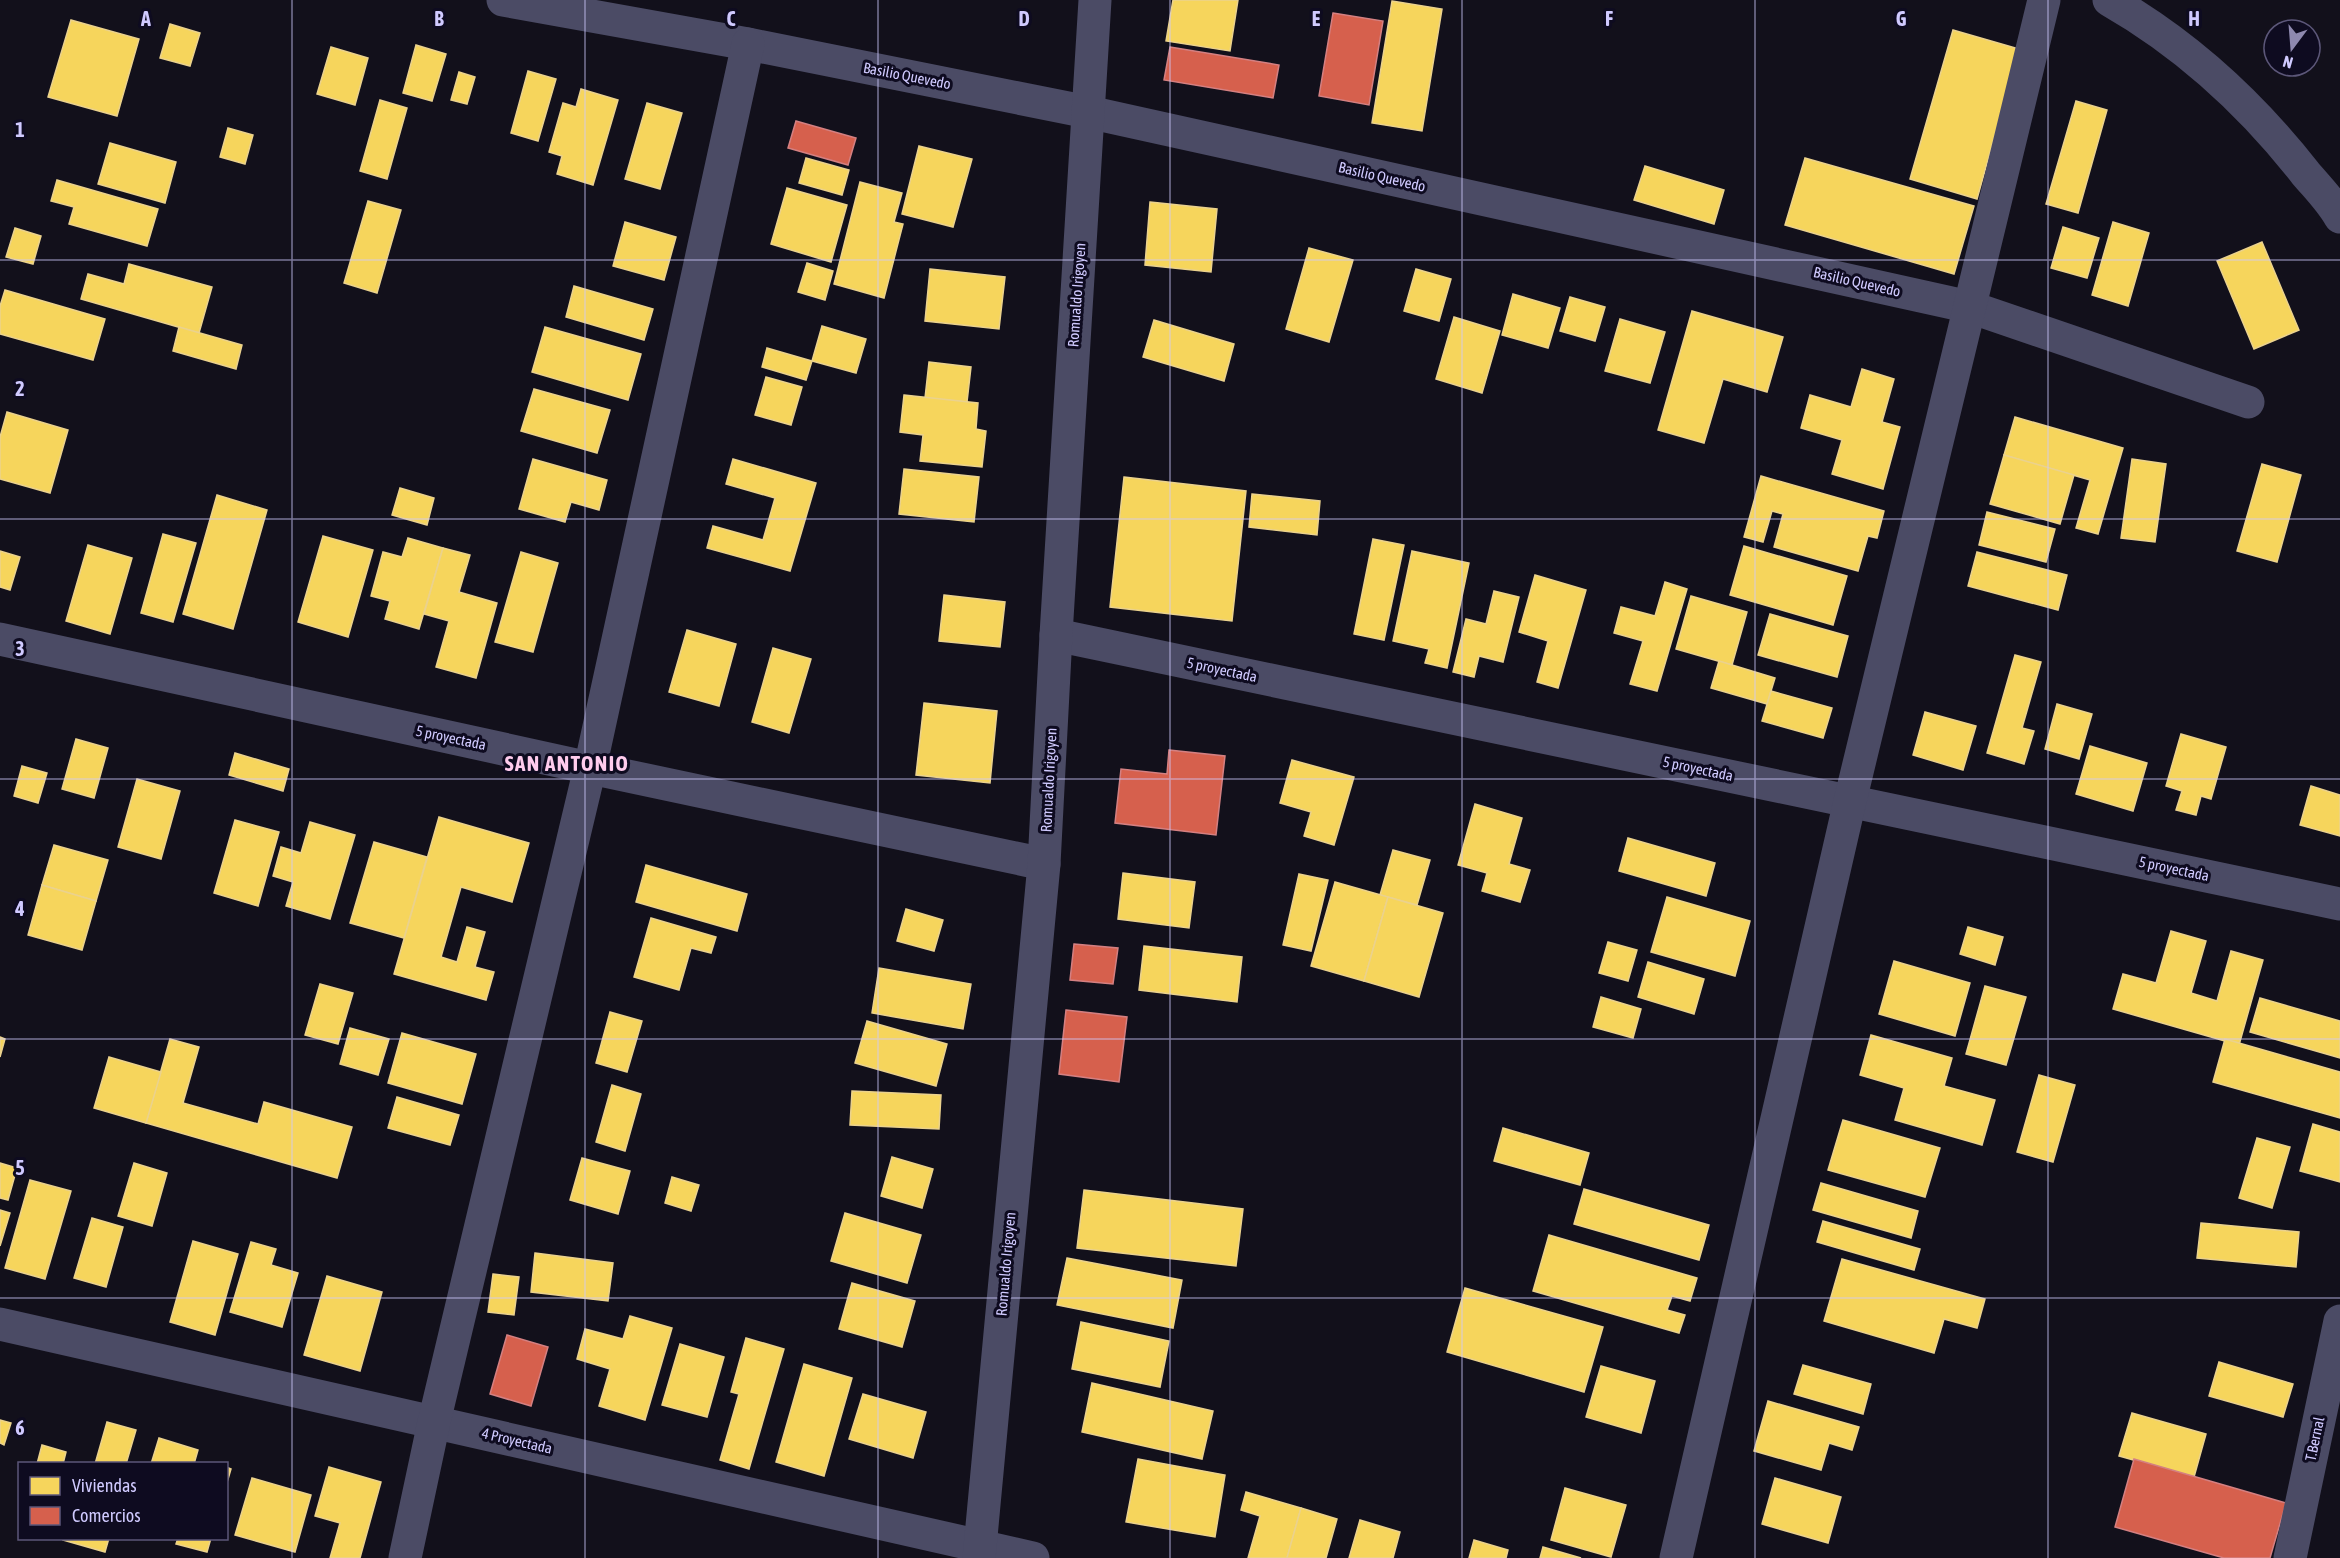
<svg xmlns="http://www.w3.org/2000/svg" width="2340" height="1558" font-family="'Asap Condensed',sans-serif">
  <rect width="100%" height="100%" fill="#12101b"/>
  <!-- homes -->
  <g fill="#f6d55c" stroke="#ebd28d" stroke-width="1.5">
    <polygon points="1173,0 1238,0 1230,51 1166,41"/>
    <polygon points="1392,1 1442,9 1422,131 1372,123"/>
    <polygon points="71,20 139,39 117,116 48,97"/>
    <polygon points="170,24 200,33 190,66 160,58"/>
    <polygon points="1953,30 2019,49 1977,199 1910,179"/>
    <polygon points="416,45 446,54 432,101 403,93"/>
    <polygon points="331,47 368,58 355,105 317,94"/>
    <polygon points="528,71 556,79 538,141 511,133"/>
    <polygon points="459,72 475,77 467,104 451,100"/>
    <polygon points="581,89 618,100 593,185 557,174 562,156 549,152 563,103 576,107"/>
    <polygon points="380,100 407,108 387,179 360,171"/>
    <polygon points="2076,101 2107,110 2078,213 2046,204"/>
    <polygon points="647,103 682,113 660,189 625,179"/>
    <polygon points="228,128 253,135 245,164 220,157"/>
    <polygon points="110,143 176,162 165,203 98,184"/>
    <polygon points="919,146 972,159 953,227 902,214"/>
    <polygon points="806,158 849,170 842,195 799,183"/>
    <polygon points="1805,158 1974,206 1954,274 1785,225"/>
    <polygon points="1645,166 1724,190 1714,224 1634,200"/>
    <polygon points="57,180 158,209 147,246 69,224 74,207 51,201"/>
    <polygon points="860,182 902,193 894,222 903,224 884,298 834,284"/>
    <polygon points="787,188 847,205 831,262 771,244"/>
    <polygon points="368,201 401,210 377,293 344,283"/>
    <polygon points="1150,202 1217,209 1211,272 1145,265"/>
    <polygon points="625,222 676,237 664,280 613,266"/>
    <polygon points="2113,222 2149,233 2128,306 2092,295"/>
    <polygon points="2063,227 2099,238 2087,278 2051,268"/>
    <polygon points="15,228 41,236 33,264 6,257"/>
    <polygon points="2262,242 2299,330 2254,349 2217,261"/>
    <polygon points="1309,248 1353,260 1329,342 1286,329"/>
    <polygon points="807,263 833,271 825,300 798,292"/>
    <polygon points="129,264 212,287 199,333 81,299 88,274 124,284"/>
    <polygon points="930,269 1005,277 999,329 925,321"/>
    <polygon points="1416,269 1451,279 1439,321 1404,311"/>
    <polygon points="574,286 653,309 644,340 566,317"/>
    <polygon points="5,290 105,319 93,360 0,334 0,306"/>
    <polygon points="1513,294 1560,308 1548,348 1502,335"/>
    <polygon points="1570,297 1605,307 1595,341 1560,331"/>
    <polygon points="1692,311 1783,337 1767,392 1723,379 1704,443 1658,430"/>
    <polygon points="1454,317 1500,331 1482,393 1436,379"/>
    <polygon points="1620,319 1665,332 1650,383 1605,371"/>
    <polygon points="1154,320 1234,344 1224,381 1143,357"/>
    <polygon points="822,326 866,339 856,373 812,361"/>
    <polygon points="179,327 242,345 236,369 173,351"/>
    <polygon points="545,327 641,354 628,400 532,372"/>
    <polygon points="767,348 812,361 806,380 762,367"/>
    <polygon points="929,362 971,367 967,402 925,398"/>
    <polygon points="1862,369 1894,379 1882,422 1900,427 1883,489 1832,474 1842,440 1801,428 1810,395 1851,407"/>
    <polygon points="766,377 802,387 791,425 755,415"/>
    <polygon points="534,389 610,410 597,453 521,431"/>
    <polygon points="904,395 978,403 976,429 986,431 982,467 920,461 923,435 900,432"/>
    <polygon points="7,412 68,430 50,493 0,479 0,437"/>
    <polygon points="2015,417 2123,448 2098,534 2076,528 2090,480 2004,455"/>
    <polygon points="2004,455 2074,475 2060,524 1990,504"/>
    <polygon points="533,459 607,480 599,510 571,502 565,522 519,509"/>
    <polygon points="733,459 816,483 790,571 707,548 713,526 763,540 775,498 726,484"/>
    <polygon points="2132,459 2166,464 2155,542 2121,538"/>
    <polygon points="2262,464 2301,475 2277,562 2237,551"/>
    <polygon points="904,469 979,477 974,522 899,514"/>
    <polygon points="1761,476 1884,511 1877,538 1868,536 1858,571 1774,547 1783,514 1772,511 1763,542 1744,537"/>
    <polygon points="1124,477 1246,491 1232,621 1110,607"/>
    <polygon points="400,488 434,498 427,525 392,515"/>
    <polygon points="1252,494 1320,501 1317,535 1249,527"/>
    <polygon points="217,495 267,510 233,629 183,614"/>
    <polygon points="1987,512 2055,529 2046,562 1979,545"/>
    <polygon points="163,534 196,543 173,622 141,613"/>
    <polygon points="323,536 373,550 348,637 298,622"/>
    <polygon points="408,538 443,548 419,629 385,619 390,601 371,596 383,552 402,557"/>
    <polygon points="1373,539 1404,545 1384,640 1354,634"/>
    <polygon points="88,545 132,558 110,634 66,621"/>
    <polygon points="1744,546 1847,576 1833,625 1730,595"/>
    <polygon points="443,548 470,555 459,592 497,603 476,678 436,667 449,621 424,614"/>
    <polygon points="0,551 20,557 10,590 0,587"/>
    <polygon points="1412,551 1469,563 1447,668 1425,663 1429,649 1393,641"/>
    <polygon points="521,552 558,563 533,652 495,642"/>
    <polygon points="1977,552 2067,575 2058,610 1968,586"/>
    <polygon points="1535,575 1586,590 1558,688 1537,682 1548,641 1519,632"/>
    <polygon points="1665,582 1687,589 1657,691 1630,684 1643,641 1614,633 1621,607 1655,616"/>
    <polygon points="1494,591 1519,597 1503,662 1479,656 1474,677 1453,672 1466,619 1486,624"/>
    <polygon points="944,595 1005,602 1000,647 939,641"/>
    <polygon points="1691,596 1747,612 1732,665 1676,649"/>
    <polygon points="1770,614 1848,636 1837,677 1758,655"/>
    <polygon points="687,630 736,644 719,706 669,692"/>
    <polygon points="773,648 811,659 789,733 752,722"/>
    <polygon points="2015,655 2041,662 2022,728 2034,731 2024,764 1987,753"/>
    <polygon points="1719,661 1775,678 1767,704 1711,688"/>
    <polygon points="1771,691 1832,708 1823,738 1762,721"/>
    <polygon points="924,703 997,711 990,783 916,775"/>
    <polygon points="2057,704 2092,714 2079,759 2045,749"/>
    <polygon points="1925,712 1976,726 1963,770 1913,755"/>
    <polygon points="2181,734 2226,747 2211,799 2201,796 2196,815 2176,810 2182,791 2166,786"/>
    <polygon points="76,739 108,748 94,798 62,789"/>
    <polygon points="2090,746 2147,763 2133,811 2076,794"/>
    <polygon points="235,753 289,769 283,791 229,775"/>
    <polygon points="1292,760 1354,777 1334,845 1304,836 1311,812 1280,803"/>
    <polygon points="22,766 47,773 38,803 14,796"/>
    <polygon points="137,779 180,791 161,859 118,847"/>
    <polygon points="2311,786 2340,795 2340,836 2300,825"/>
    <polygon points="1475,804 1522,818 1509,864 1530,870 1520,902 1482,891 1487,873 1458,865"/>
    <polygon points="439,817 529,843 512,902 461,887 441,957 457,962 467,927 485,932 475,967 494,972 486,1000 394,974"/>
    <polygon points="235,820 279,832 258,906 214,893"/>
    <polygon points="310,822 355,835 330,919 286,906 293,882 273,876 281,847 301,853"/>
    <polygon points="1628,838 1715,863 1706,896 1619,871"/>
    <polygon points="374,842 427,857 404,938 350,923"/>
    <polygon points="54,845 108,860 96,901 42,885"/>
    <polygon points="1393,850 1430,860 1417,905 1380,895"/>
    <polygon points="646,865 747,894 737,931 636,902"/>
    <polygon points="1123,873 1195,882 1189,928 1118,919"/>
    <polygon points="1299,874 1328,880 1311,951 1283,945"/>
    <polygon points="1335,882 1388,897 1364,981 1311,966"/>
    <polygon points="42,885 96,901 82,950 28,935"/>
    <polygon points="1388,897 1443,913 1419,997 1364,981"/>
    <polygon points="1667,897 1750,921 1735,976 1651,952"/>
    <polygon points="906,909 943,920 934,951 897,941"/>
    <polygon points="651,918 716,937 711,953 691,948 679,990 634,977"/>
    <polygon points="1968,927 2003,937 1995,965 1960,954"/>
    <polygon points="2171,931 2206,941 2191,993 2217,1001 2231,951 2263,960 2239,1045 2113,1009 2123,974 2156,983"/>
    <polygon points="1608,942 1637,950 1628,981 1599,973"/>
    <polygon points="1144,946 1242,957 1237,1002 1139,990"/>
    <polygon points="1894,961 1970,983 1955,1036 1879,1014"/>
    <polygon points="1648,962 1704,979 1694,1014 1638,997"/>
    <polygon points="879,968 971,984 963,1029 872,1013"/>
    <polygon points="320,984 353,993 338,1044 305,1035"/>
    <polygon points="1985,986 2026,997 2006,1065 1966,1054"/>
    <polygon points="1601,997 1641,1009 1633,1038 1593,1027"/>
    <polygon points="2260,998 2340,1021 2340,1058 2250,1032"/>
    <polygon points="610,1012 642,1021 627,1072 596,1063"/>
    <polygon points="867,1021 947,1044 936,1086 855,1063"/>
    <polygon points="350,1028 389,1039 378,1075 340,1064"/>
    <polygon points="402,1033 476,1054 462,1104 388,1083"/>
    <polygon points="1871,1035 1952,1058 1944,1086 1995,1100 1982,1145 1895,1120 1904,1088 1860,1075"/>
    <polygon points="0,1037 5,1039 0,1057"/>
    <polygon points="170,1039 199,1047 183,1103 258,1124 264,1102 352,1127 337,1178 146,1123"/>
    <polygon points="2225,1039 2340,1072 2340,1118 2213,1082"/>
    <polygon points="109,1057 161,1072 146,1123 94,1108"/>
    <polygon points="2039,1075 2075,1085 2053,1162 2017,1152"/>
    <polygon points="612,1085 641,1094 625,1151 596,1142"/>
    <polygon points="852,1091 941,1095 939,1129 850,1125"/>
    <polygon points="397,1097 459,1115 450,1145 388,1128"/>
    <polygon points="1843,1120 1940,1148 1925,1197 1828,1170"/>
    <polygon points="2313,1124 2340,1132 2340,1182 2300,1171"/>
    <polygon points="1503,1128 1589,1153 1580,1185 1494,1161"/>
    <polygon points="2257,1138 2290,1147 2272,1208 2239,1198"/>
    <polygon points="892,1157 933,1169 922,1208 881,1196"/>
    <polygon points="582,1158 630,1171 618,1214 570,1200"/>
    <polygon points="0,1163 17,1168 8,1200 0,1198"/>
    <polygon points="134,1163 167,1173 152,1226 118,1216"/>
    <polygon points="672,1177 699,1185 691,1211 665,1203"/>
    <polygon points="30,1180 71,1191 45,1279 5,1268"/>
    <polygon points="1821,1183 1918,1211 1911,1238 1813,1210"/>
    <polygon points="1584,1189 1709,1225 1699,1260 1574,1224"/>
    <polygon points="1084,1190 1243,1209 1236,1266 1077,1248"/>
    <polygon points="0,1210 10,1213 0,1246"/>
    <polygon points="845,1213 921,1235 907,1283 831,1261"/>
    <polygon points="92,1218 123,1227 106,1287 74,1278"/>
    <polygon points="1823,1221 1920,1249 1914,1270 1817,1242"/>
    <polygon points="2201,1223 2299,1232 2296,1267 2197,1258"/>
    <polygon points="1549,1235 1697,1278 1690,1301 1672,1296 1667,1310 1685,1315 1679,1333 1533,1291"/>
    <polygon points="193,1241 238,1254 215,1335 170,1322"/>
    <polygon points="251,1242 276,1249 271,1265 298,1273 282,1327 230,1312"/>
    <polygon points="535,1253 613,1263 608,1301 531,1292"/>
    <polygon points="1067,1258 1182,1280 1173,1328 1057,1305"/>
    <polygon points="1842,1259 1985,1299 1977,1328 1944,1319 1934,1353 1824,1321"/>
    <polygon points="493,1274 519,1277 514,1315 488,1312"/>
    <polygon points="327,1276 382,1292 360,1371 304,1355"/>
    <polygon points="852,1283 915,1301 902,1347 839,1329"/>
    <polygon points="1465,1288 1603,1327 1584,1392 1447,1352"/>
    <polygon points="630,1316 672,1328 645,1420 599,1406 610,1369 577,1359 585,1329 623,1339"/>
    <polygon points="1081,1322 1169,1341 1160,1387 1072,1369"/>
    <polygon points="746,1338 784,1349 749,1469 720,1460 739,1394 731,1392"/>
    <polygon points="680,1344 724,1357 707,1417 662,1405"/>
    <polygon points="2219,1362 2293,1384 2283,1417 2209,1396"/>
    <polygon points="804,1364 852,1378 824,1476 776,1462"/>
    <polygon points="1803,1365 1871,1384 1863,1414 1794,1394"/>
    <polygon points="1601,1366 1655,1381 1641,1433 1586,1417"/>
    <polygon points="1092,1383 1213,1411 1202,1459 1082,1432"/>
    <polygon points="863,1394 926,1412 913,1458 849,1439"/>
    <polygon points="1768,1401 1859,1427 1852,1450 1829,1443 1821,1470 1754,1451"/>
    <polygon points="2132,1413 2206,1434 2194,1477 2119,1456"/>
    <polygon points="0,1420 11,1423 4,1445 0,1443"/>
    <polygon points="107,1422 136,1430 126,1464 95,1464"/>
    <polygon points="159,1438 198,1450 194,1464 151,1464"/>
    <polygon points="42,1445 66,1452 63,1464 37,1464"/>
    <polygon points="1138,1459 1225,1475 1215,1537 1126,1522"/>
    <polygon points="226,1467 231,1469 226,1486"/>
    <polygon points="329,1467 381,1482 360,1558 330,1558 340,1523 315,1516"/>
    <polygon points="252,1478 311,1495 295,1552 235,1535"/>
    <polygon points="1775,1478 1841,1497 1828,1543 1762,1524"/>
    <polygon points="1565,1488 1626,1505 1611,1557 1551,1540"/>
    <polygon points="1246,1492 1301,1508 1287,1558 1248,1558 1260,1516 1241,1510"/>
    <polygon points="1301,1508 1337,1519 1326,1558 1287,1558"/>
    <polygon points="1360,1520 1400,1532 1393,1558 1349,1558"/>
    <polygon points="64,1538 109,1538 105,1552 63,1540"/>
    <polygon points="178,1538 211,1538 207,1552 176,1544"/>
    <polygon points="1474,1540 1508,1550 1506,1558 1469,1558"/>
    <polygon points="1543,1547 1581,1558 1540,1558"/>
  </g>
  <!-- shops -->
  <g fill="#d6604d" stroke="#d48082" stroke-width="1.5">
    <polygon points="1333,13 1383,21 1369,105 1319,96"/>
    <polygon points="1170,47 1279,65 1273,98 1164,80"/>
    <polygon points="796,121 856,138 848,165 788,148"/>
    <polygon points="1169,750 1225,756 1216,835 1115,823 1121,769 1167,774"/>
    <polygon points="1074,944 1118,948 1113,984 1070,980"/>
    <polygon points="1066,1010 1127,1017 1119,1082 1059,1074"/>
    <polygon points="507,1335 548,1347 531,1406 490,1394"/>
    <polygon points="2134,1459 2286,1503 2270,1558 2224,1558 2115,1527"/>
  </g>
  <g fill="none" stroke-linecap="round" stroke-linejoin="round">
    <!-- minor -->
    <g stroke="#4b4b65" stroke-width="33">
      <polyline points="503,0 748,44 1088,112 1970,307 2248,402"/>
      <path d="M2109,0C2186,44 2252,105 2306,174C2318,188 2331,201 2340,217"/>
      <polyline points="1056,635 2340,904"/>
      <polyline points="0,639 590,768 1044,864"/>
      <polyline points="0,1324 1033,1558"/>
      <polyline points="405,1558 434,1422 590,768 748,44"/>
      <polyline points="979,1558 1044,864 1056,635 1095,0"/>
      <polyline points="1676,1558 1850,801 2044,0"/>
      <polyline points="2290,1558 2340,1321"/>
    </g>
  </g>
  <!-- grid -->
  <path fill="none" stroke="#d0caff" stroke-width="1.5" stroke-opacity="0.55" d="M292,0V1558M585,0V1558M878,0V1558M1170,0V1558M1462,0V1558M1755,0V1558M2048,0V1558M0,260H2340M0,519H2340M0,779H2340M0,1039H2340M0,1298H2340"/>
  <g text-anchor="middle" stroke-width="6" stroke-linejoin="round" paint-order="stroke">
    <!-- street labels -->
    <g font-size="15" fill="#d0caff" stroke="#0e0b20">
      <text transform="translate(907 76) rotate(11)" y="5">Basilio Quevedo</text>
      <text transform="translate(1382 177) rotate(13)" y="5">Basilio Quevedo</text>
      <text transform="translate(1857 282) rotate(13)" y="5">Basilio Quevedo</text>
      <text transform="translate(1077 295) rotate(-86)" y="5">Romualdo Irigoyen</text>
      <text transform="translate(1222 670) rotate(12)" y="5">5 proyectada</text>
      <text transform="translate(451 738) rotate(12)" y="5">5 proyectada</text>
      <text transform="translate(1698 769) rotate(12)" y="5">5 proyectada</text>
      <text transform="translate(1049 780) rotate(-87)" y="5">Romualdo Irigoyen</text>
      <text transform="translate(2174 869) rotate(12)" y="5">5 proyectada</text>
      <text transform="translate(1006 1264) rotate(-85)" y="5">Romualdo Irigoyen</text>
      <text transform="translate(2315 1439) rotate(-78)" y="5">T.Bernal</text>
      <text transform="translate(517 1441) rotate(13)" y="5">4 Proyectada</text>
    </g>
    <!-- district labels -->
    <g font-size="21" font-weight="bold" letter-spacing="1.5" fill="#ffcced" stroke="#0e0b20">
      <text x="567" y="771">SAN ANTONIO</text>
    </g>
  </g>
  <g font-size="20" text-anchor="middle" font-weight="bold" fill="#d0caff" stroke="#0e0b20" stroke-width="6" stroke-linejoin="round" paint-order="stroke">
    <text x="146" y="26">A</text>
    <text x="439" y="26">B</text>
    <text x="731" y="26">C</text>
    <text x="1024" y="26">D</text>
    <text x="1316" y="26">E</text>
    <text x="1609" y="26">F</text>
    <text x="1901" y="26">G</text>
    <text x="2194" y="26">H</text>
    <text x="20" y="137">1</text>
    <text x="20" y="396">2</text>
    <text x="20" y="656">3</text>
    <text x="20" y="916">4</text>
    <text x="20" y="1175">5</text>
    <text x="20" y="1435">6</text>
  </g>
  <!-- legend -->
  <rect x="18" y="1462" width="210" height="78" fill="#0e0b20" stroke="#5c5779" stroke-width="1.5"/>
  <rect x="30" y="1477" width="30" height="18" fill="#f6d55c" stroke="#5c5779" stroke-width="1.5"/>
  <text x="72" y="1492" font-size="18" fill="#d0caff">Viviendas</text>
  <rect x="30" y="1507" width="30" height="18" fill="#d6604d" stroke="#5c5779" stroke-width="1.5"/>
  <text x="72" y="1522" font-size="18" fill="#d0caff">Comercios</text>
  <!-- north arrow -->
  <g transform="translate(2292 48) rotate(196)"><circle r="28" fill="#0e0b20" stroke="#5c5779" stroke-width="1.5"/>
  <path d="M0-4.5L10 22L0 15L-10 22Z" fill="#8e89af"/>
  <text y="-9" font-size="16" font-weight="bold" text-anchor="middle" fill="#d0caff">N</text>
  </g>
</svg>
